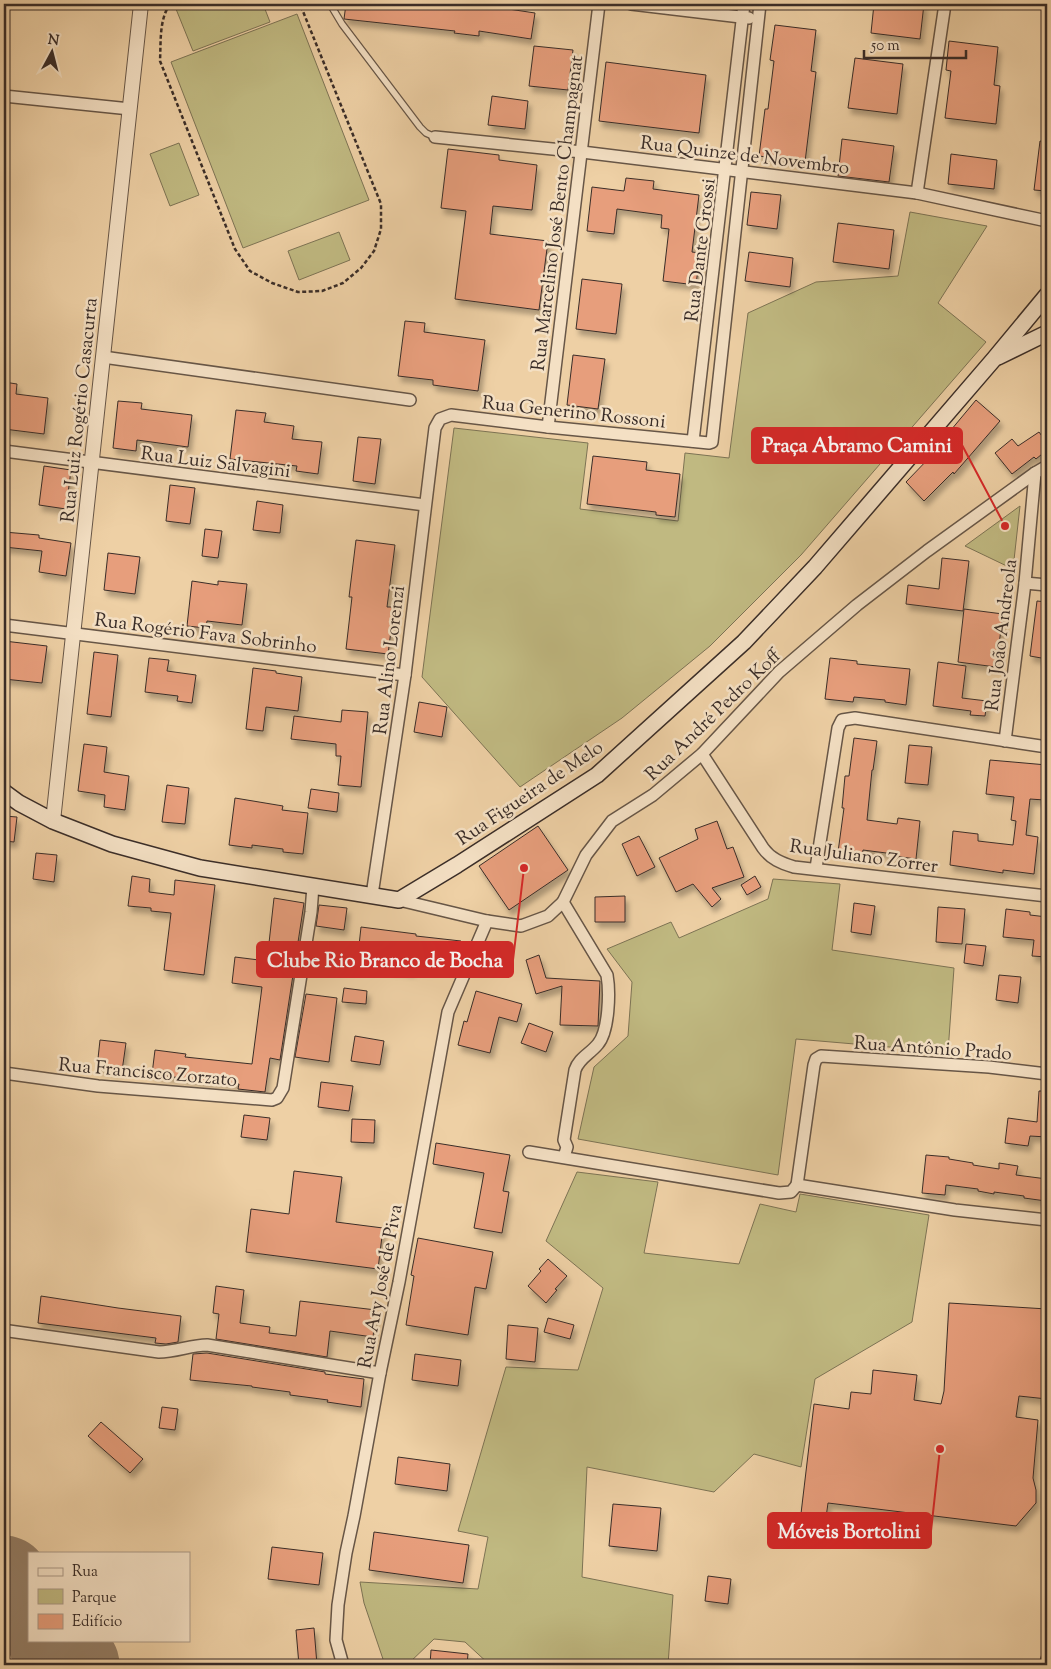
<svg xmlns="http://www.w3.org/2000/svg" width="1051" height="1669" font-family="'Sorts Mill Goudy',serif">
  <defs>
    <filter id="shadow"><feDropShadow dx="3" dy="5.5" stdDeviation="2.5" flood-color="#0004"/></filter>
  </defs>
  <rect width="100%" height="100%" fill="#eed0a5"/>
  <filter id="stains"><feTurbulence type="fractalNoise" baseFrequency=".004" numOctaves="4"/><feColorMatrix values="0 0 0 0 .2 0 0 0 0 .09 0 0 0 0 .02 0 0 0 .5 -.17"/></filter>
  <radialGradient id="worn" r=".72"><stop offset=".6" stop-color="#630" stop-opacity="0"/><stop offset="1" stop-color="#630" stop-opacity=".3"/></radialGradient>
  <!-- green -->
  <g fill="#c0b981" stroke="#7d7354">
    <polygon points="189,4 263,4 270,22 193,51 176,9"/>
    <polygon points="297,14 369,200 243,248 171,62"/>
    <polygon points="179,143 199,195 170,206 150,154"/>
    <polygon points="910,212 987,226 938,303 986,342 801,555 710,646 622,718 520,787 422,677 454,428 588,443 580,509 678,521 685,453 729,458 748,313 816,282 898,276"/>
    <polygon points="339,232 350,260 299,280 288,251"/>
    <polygon points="1020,506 1013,569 965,546"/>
    <polygon points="773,879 840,884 832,950 954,968 948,1052 796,1039 778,1175 578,1139 594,1067 628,1036 632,982 607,949 671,922 679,938 768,899"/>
    <polygon points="577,1172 658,1182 644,1253 739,1264 760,1204 796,1212 800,1194 929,1215 912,1322 815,1379 801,1467 754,1454 714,1492 587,1467 582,1577 673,1595 668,1665 490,1665 465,1642 434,1639 407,1665 385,1665 364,1603 360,1582 478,1589 488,1537 458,1531 506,1367 578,1370 603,1288 546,1241"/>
  </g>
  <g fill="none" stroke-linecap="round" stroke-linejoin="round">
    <!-- runway -->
    <g stroke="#947e66" stroke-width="91">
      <polyline points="4,1581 29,1611"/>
      <polyline points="53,1640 74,1665"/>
    </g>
  </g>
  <!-- building -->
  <g fill="#e79e7b" stroke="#3a2d28" filter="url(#shadow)">
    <polygon points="346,4 483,4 482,5 535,13 531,39 479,31 479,36 454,33 455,31 344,19"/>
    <polygon points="874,4 924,4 920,39 871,33"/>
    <polygon points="775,25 816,30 811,71 816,72 805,162 759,156 765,109 768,109 774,61 770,60"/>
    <polygon points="949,41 998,47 994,85 1000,86 996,124 945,118 951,71 946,70"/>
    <polygon points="534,46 573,50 568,90 529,86"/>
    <polygon points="855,58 903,64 897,114 848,108"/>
    <polygon points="606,62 706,75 699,133 599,121"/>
    <polygon points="492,96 528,101 525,129 488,125"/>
    <polygon points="842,139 894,146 889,182 838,176"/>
    <polygon points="1040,141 1047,142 1047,191 1034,190"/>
    <polygon points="448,149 499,155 499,160 537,165 532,210 493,206 490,234 548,241 539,310 455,299 466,211 441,208"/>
    <polygon points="951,154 997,160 994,189 948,184"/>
    <polygon points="626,178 654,181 653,189 699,195 692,252 700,253 696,285 663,281 669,229 661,228 662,215 617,209 614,234 587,231 592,187 624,191"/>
    <polygon points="751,192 781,195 777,229 747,225"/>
    <polygon points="838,223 894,230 889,269 833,262"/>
    <polygon points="749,252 793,258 790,287 745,281"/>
    <polygon points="582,279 622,284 616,334 576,329"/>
    <polygon points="405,321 425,323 424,332 485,340 478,391 433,385 433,380 398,376"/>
    <polygon points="573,355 605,359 598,409 567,405"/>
    <polygon points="4,382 17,384 16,394 48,398 44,434 4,429"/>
    <polygon points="976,400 1000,421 954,474 953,472 924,501 906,482 932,455 931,454"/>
    <polygon points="118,401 142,403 141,409 192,415 188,447 137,440 136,451 113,448"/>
    <polygon points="236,410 266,413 264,422 294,426 292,439 322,442 318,474 296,471 297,466 230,459"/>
    <polygon points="1039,432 1047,443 1047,450 1036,459 1034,457 1012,474 995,453 1012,439 1018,446"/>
    <polygon points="358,437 381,439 375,484 353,481"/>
    <polygon points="593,456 647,462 646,470 680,474 675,517 656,515 656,512 587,504"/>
    <polygon points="44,466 71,470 66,509 39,505"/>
    <polygon points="170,485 195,488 190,524 166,521"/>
    <polygon points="257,501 283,505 280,533 253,530"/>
    <polygon points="205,529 222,531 218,558 202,556"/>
    <polygon points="4,532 39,535 39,538 71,543 66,576 39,572 42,551 4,547"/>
    <polygon points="356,540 395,545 387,607 394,607 388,654 346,649 352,597 349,597"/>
    <polygon points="108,553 140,557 135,594 104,590"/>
    <polygon points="942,558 969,561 963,611 906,604 908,585 939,589"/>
    <polygon points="192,581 218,585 218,581 247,584 242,625 207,621 206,628 187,626"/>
    <polygon points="1037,601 1047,602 1047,659 1030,656"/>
    <polygon points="964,609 1003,614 996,667 958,662"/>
    <polygon points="4,641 47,646 42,683 4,679"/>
    <polygon points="94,652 118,655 111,717 87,714"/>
    <polygon points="149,658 169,660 167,671 196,675 192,703 177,701 178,696 145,692"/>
    <polygon points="830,658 857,661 857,664 910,669 906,705 885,702 885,700 854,697 853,702 825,699"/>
    <polygon points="938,662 966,666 962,698 987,701 985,716 970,715 971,711 933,706"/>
    <polygon points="253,668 276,671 276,673 302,677 298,711 266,707 263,731 246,729"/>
    <polygon points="419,702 447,707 442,737 414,732"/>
    <polygon points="342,710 368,712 361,787 338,785 341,756 336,756 336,744 291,739 294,716 341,722"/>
    <polygon points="854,738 877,741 873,770 872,770 867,820 897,824 898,818 920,821 916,859 894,856 894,854 863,850 862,856 838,852 844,808 842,808 845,776 849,776"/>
    <polygon points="84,744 107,747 104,772 129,776 125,810 104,807 105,795 78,791"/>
    <polygon points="909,745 932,747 928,785 905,783"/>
    <polygon points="990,760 1047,765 1044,800 1030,799 1026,835 1038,837 1034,874 1003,870 1003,873 950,865 953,831 978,834 978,841 1013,845 1016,821 1011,820 1014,797 986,794"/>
    <polygon points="167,785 189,788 185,824 162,822"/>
    <polygon points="311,789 339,793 337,812 308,808"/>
    <polygon points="235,798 283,806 282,810 308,813 303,854 283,852 283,849 252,845 252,848 229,845"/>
    <polygon points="4,816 17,817 14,842 4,841"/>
    <polygon points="717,821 727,849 733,847 744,877 712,888 721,899 712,907 693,884 676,892 659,858 698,839 695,829"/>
    <polygon points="538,826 568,870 509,910 479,866"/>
    <polygon points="639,836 655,867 637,876 622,844"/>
    <polygon points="36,853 57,855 54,882 33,879"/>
    <polygon points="132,876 150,879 149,892 174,895 175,880 215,885 204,975 164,970 171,913 151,911 151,908 128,906"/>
    <polygon points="755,876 761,887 747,895 741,885"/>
    <polygon points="625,896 625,922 595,922 595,897"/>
    <polygon points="274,898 304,903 280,1060 270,1058 265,1092 238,1089 239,1084 210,1081 210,1082 152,1074 155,1050 186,1054 185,1057 252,1064 262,987 232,983 235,957 267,961"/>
    <polygon points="854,903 875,906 871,935 851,932"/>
    <polygon points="319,905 347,908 344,930 316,926"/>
    <polygon points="938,907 965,909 962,944 936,942"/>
    <polygon points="1006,909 1030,912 1030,915 1047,917 1047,957 1032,956 1034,940 1003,937"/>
    <polygon points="361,927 416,934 416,936 461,941 458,961 414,955 412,971 357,964"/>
    <polygon points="966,944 986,946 983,966 964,963"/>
    <polygon points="539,955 546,978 600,981 598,1026 560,1025 562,986 536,994 526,960"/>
    <polygon points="999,975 1021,977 1018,1003 996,1000"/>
    <polygon points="344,988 367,991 366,1004 342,1002"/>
    <polygon points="476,991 522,1004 517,1022 499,1017 490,1053 458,1045 464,1021 467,1022"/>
    <polygon points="306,994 337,998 329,1062 295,1057"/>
    <polygon points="529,1023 553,1032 546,1052 521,1043"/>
    <polygon points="355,1036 384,1041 380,1065 351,1061"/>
    <polygon points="100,1040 126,1043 122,1071 97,1068"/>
    <polygon points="321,1082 353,1086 349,1111 318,1107"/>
    <polygon points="1039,1091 1047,1091 1047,1137 1030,1136 1028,1146 1005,1143 1008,1118 1037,1122"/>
    <polygon points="244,1115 270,1118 267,1140 241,1137"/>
    <polygon points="352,1119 375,1120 374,1143 351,1142"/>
    <polygon points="436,1143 510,1155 503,1191 509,1192 502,1233 474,1228 484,1173 433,1164"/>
    <polygon points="926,1155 949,1157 949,1159 973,1163 973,1165 999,1169 999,1163 1018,1166 1016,1175 1047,1179 1046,1201 1024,1198 1024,1196 994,1192 994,1194 978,1191 978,1189 946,1185 945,1195 922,1193"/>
    <polygon points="294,1171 342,1177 336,1222 383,1228 378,1269 246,1252 251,1209 289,1214"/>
    <polygon points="418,1238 493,1252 486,1289 475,1287 468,1335 406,1325 414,1276 411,1275"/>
    <polygon points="548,1259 567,1276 555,1289 557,1290 546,1303 528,1286 541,1271 539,1269"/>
    <polygon points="216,1286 244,1290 240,1323 270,1327 269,1333 296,1336 300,1301 376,1310 373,1337 330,1331 327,1357 216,1339 219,1314 213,1313"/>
    <polygon points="41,1296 118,1308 181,1316 178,1342 166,1344 155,1343 156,1338 38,1323"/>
    <polygon points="949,1303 1047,1309 1047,1399 1019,1396 1016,1417 1038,1420 1033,1478 1036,1490 1036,1503 1016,1526 828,1503 825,1525 800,1522 814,1404 849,1409 851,1392 871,1394 873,1370 917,1375 914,1400 941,1404 944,1391"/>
    <polygon points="548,1318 574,1325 570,1339 544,1332"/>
    <polygon points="508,1325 538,1328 535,1362 506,1359"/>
    <polygon points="207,1353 325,1372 325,1374 364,1379 361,1407 327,1402 328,1400 290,1395 290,1392 252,1387 252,1386 190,1380 193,1354"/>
    <polygon points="415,1354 461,1360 458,1386 412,1380"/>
    <polygon points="162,1407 178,1409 175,1430 159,1428"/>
    <polygon points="101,1422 143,1459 130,1473 88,1436"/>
    <polygon points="398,1457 450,1464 447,1491 395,1484"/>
    <polygon points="613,1504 661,1508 657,1551 609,1546"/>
    <polygon points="374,1532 469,1545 463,1583 369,1570"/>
    <polygon points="272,1547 323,1553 319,1585 268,1579"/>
    <polygon points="708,1576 731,1579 728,1604 705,1601"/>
    <polygon points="314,1628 317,1665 299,1665 296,1630"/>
    <polygon points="431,1650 468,1654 467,1665 430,1665"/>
  </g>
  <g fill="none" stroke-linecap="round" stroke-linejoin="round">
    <defs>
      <polyline id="service" points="330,4 342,24 420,127 426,133 435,137"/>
      <g id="minor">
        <polyline points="631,4 749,18"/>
        <polyline points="4,96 130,109"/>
        <polyline points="435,137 582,152 917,193 1047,221"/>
        <polyline points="917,193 945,4"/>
        <polyline points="103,357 410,400"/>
        <polyline points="548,427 599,4"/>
        <polyline points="693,441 744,4"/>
        <polyline points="4,451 425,505"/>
        <polyline points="1025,583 1047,585"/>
        <polyline points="4,625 405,675"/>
        <polyline points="1005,741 1025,583 1035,473"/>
        <path d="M702,754L763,848C771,859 781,863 794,867L1047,896"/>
        <polyline points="816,868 838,728 842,720 855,718 1047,747"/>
        <polyline points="372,895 405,675 435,428 440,419 451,415 548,427 709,443 712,442 760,4"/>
        <polyline points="399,900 487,921 521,926 548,916 563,902 586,855 612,821 653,795 702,754 779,672 857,605 927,551 1035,473 1047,466"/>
        <path d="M563,902L607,975C610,992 609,1031 598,1044C590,1054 579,1058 575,1070L564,1140L567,1147L564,1157"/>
        <polyline points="4,1073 98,1086 272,1100 277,1098 283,1088 311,912 313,886"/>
        <polyline points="529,1152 779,1193 791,1192 797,1185"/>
        <polyline points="797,1185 814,1065 816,1059 821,1056 989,1067 1047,1074"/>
        <polyline points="797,1185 955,1210 1047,1220"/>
        <path d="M9,1331L159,1352C176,1352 191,1345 207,1345L380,1373"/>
        <polyline points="343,1665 336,1640 338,1605 346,1553 354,1516 380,1373 399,1282 448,1012 487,921"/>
        <polyline points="1046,1665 1047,1659"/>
      </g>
      <polyline id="tertiary" points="53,821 141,4"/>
      <g id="secondary">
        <polyline points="998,357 1047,333"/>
        <polyline points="4,792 19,803 53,821 112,844 200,868 399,900 457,865 597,775 744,642 815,567 994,359 1047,295"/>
      </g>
    </defs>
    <!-- service casing -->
    <use href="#service" stroke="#675647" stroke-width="8"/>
    <!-- minor casing -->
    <use href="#minor" stroke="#675647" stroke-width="14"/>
    <!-- tertiary casing -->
    <use href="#tertiary" stroke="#675647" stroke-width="16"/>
    <!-- secondary casing -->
    <use href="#secondary" stroke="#3a2d28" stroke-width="18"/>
    <!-- path -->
    <path stroke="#3a2d28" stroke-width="2.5" stroke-dasharray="4 2.5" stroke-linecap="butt" d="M170,4C159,20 161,41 160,61L235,249L250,271L272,283L298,292L322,291L343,283L361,268L374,251L381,229V204L302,9L298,4"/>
    <!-- service -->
    <use href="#service" stroke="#f4e0c4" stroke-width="5.5"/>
    <!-- minor -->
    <use href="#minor" stroke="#f4e0c4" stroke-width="11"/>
    <!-- tertiary -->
    <use href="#tertiary" stroke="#f4e0c4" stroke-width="14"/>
    <!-- secondary -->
    <use href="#secondary" stroke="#f4e0c4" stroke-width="15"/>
  </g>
  <g text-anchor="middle" stroke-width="5" stroke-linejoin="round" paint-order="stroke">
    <!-- street labels -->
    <g font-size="19" fill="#3a2d28" stroke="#f4e0c4">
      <text transform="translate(745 154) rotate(7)" y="7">Rua Quinze de Novembro</text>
      <text transform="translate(556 213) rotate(-83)" y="7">Rua Marcelino José Bento Champagnat</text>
      <text transform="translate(699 250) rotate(-83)" y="7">Rua Dante Grossi</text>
      <text transform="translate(78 410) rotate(-84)" y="7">Rua Luiz Rogério Casacurta</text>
      <text transform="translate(574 411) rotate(6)" y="7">Rua Generino Rossoni</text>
      <text transform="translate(216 461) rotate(7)" y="7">Rua Luiz Salvagini</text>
      <text transform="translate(206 632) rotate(7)" y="7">Rua Rogério Fava Sobrinho</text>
      <text transform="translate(1000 635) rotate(-83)" y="7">Rua João Andreola</text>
      <text transform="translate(388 660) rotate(-83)" y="7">Rua Alino Lorenzi</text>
      <text transform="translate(712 714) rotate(-44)" y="7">Rua André Pedro Koff</text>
      <text transform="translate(529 792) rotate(-34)" y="7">Rua Figueira de Melo</text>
      <text transform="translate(864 855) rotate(8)" y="7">Rua Juliano Zorrer</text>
      <text transform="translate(933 1047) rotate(4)" y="7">Rua Antônio Prado</text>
      <text transform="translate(148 1071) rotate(5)" y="7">Rua Francisco Zorzato</text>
      <text transform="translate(379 1286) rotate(-79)" y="7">Rua Ary José de Piva</text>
    </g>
  </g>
  <!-- callouts -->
  <path fill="none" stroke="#d62828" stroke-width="2" d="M1005 526L962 445M524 868L513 960M940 1449L931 1531"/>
  <g fill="#d62828" stroke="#f4e0c4" stroke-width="2">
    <circle cx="1005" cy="526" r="5"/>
    <circle cx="524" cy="868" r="5"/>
    <circle cx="940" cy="1449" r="5"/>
  </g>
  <g fill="#d62828" stroke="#d62828" stroke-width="2">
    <rect x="752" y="428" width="210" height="35" rx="5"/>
    <rect x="257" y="942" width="256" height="35" rx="5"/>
    <rect x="768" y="1513" width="163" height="35" rx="5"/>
  </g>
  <g font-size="20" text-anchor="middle" font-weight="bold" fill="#fff">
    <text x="857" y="452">Praça Abramo Camini</text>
    <text x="385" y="967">Clube Rio Branco de Bocha</text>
    <text x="849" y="1538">Móveis Bortolini</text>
  </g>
  <!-- margin -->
  <rect width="1051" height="1669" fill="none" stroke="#eed0a5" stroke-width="20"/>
  <rect x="5" y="5" width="1041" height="1659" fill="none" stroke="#3a2d28" stroke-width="2.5"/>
  <rect x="10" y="10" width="1031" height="1649" fill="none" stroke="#3a2d28"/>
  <!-- legend -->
  <rect x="28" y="1552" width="162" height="90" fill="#f4e0c4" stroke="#aa9886"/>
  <rect x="38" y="1568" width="25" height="8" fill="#f4e0c4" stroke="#aa9886"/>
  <text x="72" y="1576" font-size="15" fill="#3a2d28">Rua</text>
  <rect x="38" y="1589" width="25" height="15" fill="#c0b981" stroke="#aa9886"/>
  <text x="72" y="1602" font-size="15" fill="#3a2d28">Parque</text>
  <rect x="38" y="1614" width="25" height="15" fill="#e79e7b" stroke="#aa9886"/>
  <text x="72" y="1626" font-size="15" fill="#3a2d28">Edifício</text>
  <!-- north arrow -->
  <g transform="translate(52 52) rotate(7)" stroke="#f4e0c4" stroke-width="4" paint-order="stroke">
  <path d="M0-4L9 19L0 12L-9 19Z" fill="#3a2d28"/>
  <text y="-8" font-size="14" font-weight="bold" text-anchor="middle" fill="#3a2d28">N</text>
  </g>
  <!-- scale -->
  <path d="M864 50v8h102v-8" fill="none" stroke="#3a2d28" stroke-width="2.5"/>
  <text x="871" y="50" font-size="15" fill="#3a2d28" stroke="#f4e0c4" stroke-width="4" paint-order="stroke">50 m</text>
  <rect width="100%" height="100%" filter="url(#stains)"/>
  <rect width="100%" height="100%" fill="url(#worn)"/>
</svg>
